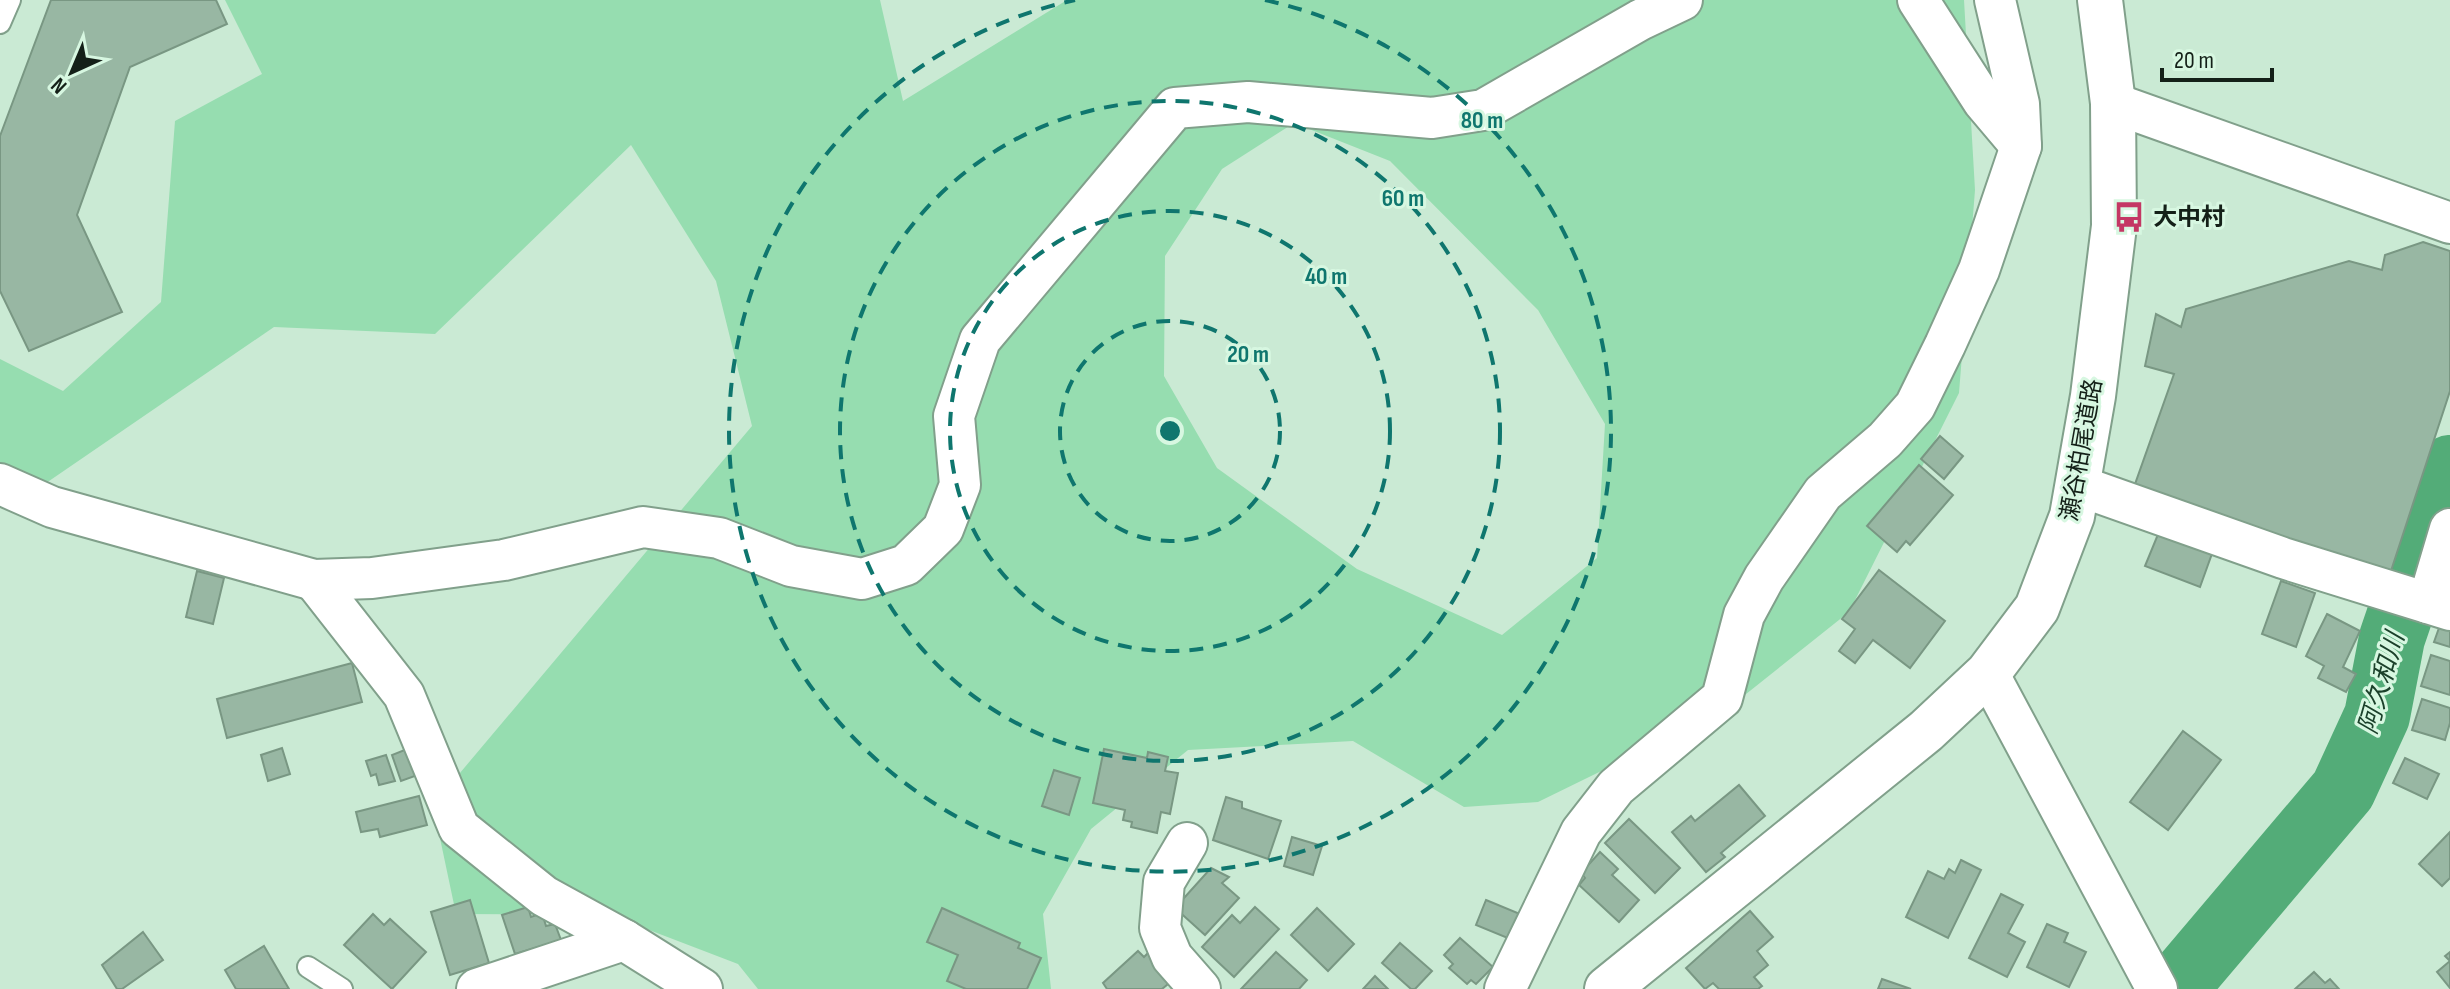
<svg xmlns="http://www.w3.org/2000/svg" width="2450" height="989" font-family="'Sofia Sans Condensed','Noto Sans JP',sans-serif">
  <rect width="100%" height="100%" fill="#caead4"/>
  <!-- green -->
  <path fill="#96ddb0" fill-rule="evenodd" d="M225,0H880L903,101L1067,0H1964L1975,190L1959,393L1849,612L1726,710L1538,802L1464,807L1353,741L1188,750L1091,829L1043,914L1051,989H758L738,964L610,915L456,914L433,805L752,426L716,281L631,145L435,334L274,327L33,492L0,487V359L63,391L161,302L175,121L262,74ZM1294,123L1390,161L1538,310L1605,424L1597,558L1502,635L1357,569L1217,468L1164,376L1165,256L1222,169Z"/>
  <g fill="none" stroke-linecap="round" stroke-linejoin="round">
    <!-- river -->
    <polyline stroke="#53ac78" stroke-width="66" points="2182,989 2187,974 2343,790 2377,716 2392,638 2450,468"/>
  </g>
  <!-- building -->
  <g fill="#98b7a3" stroke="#799783" stroke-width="2">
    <polygon points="51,0 216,0 227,24 130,67 77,215 122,312 29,351 0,291 0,136"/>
    <polygon points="2423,242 2450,251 2450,391 2389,577 2134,487 2174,374 2145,366 2156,314 2181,327 2186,309 2349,261 2382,270 2385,255"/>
    <polygon points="1940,436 1963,456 1944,479 1921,459"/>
    <polygon points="1919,465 1953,495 1910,545 1906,541 1897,552 1867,526"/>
    <polygon points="2161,527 2214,548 2200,587 2145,566"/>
    <polygon points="1879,570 1945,621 1910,668 1873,640 1855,663 1839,651 1855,629 1842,619"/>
    <polygon points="197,571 224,578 213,624 186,617"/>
    <polygon points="2281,581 2315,593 2296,647 2262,634"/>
    <polygon points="2445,611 2450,613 2450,647 2434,642"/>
    <polygon points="2327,614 2360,631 2343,667 2356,674 2346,692 2318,678 2324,666 2306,656"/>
    <polygon points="2431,655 2450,661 2450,695 2421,686"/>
    <polygon points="352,663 362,702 227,738 217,699"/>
    <polygon points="2422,699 2450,708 2450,723 2445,740 2412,730"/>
    <polygon points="2183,731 2221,760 2168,830 2130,802"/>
    <polygon points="417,745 426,772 401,781 392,755"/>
    <polygon points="282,748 290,774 268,781 261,755"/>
    <polygon points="1104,749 1147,758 1148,752 1168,757 1165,771 1178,773 1170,814 1161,812 1157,833 1131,827 1132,822 1123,820 1125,810 1093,803"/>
    <polygon points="386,755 395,781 379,785 376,774 371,776 366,761"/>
    <polygon points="2405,758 2439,774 2427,799 2393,783"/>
    <polygon points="1054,770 1080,778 1069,815 1042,806"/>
    <polygon points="1739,785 1765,816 1721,853 1725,857 1706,872 1672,832 1691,816 1695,821"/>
    <polygon points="419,796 427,825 380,837 378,829 361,832 356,812"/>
    <polygon points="1226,797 1242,802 1242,808 1281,821 1268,859 1213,840"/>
    <polygon points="1629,819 1680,868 1655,893 1605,843"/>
    <polygon points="2450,832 2450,878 2442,886 2419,864"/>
    <polygon points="1292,837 1322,846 1313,875 1284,866"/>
    <polygon points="1600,852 1618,869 1612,875 1639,900 1619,922 1579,885 1585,878 1581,873"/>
    <polygon points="1961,860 1981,870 1948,938 1906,917 1928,871 1944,879 1949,869 1955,873"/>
    <polygon points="1211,868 1229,877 1222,883 1239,898 1205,935 1175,908"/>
    <polygon points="2001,894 2023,905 2008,933 2025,942 2007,977 1969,958"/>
    <polygon points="470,900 489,963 450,975 431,912"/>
    <polygon points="1486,900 1520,914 1510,939 1476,925"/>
    <polygon points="528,907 531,917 542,913 546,926 555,924 561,940 515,954 502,915"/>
    <polygon points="1255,907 1279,929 1234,977 1202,947 1232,915 1240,923"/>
    <polygon points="942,908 1020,943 1018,948 1041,958 1027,989 966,989 947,981 958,955 927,942"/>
    <polygon points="1317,908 1354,944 1328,971 1291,935"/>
    <polygon points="1750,911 1773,937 1757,951 1768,965 1754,977 1762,986 1758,989 1719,989 1713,983 1705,989 1686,968"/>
    <polygon points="373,914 384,925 390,919 426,952 392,989 344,945"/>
    <polygon points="2047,924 2068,933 2064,942 2086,952 2069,987 2027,967"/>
    <polygon points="143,932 163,960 122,989 117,989 102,965"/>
    <polygon points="1460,938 1493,967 1476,984 1471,980 1467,984 1449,968 1453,964 1444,955"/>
    <polygon points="1400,943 1432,971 1415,989 1411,989 1382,963"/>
    <polygon points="264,946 289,989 236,989 225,970"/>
    <polygon points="1138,951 1144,957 1148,953 1173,980 1162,989 1107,989 1103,983"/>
    <polygon points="1276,952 1307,980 1299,989 1241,989"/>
    <polygon points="2450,952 2450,988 2437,972 2450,961 2445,956"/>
    <polygon points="2314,972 2325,983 2330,979 2339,989 2295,989"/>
    <polygon points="1375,976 1388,989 1363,989"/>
    <polygon points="1882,979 1911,989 1878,989"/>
  </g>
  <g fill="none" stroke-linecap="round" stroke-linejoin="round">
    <defs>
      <g id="lane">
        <polyline points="0,23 10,0"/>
        <polyline points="308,967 342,989"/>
      </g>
      <g id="street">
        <polyline points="1918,0 1983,101 2021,146"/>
        <polyline points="2113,103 2450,223"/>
        <polyline points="0,484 52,507 314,580 372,578 504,560 643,527 719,538 791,566 862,579 906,565 943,529 960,485 954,416 980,340 1175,108 1248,102 1432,118 1483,110 1640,20 1682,0"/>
        <polyline points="2077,485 2283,558 2450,610"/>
        <polyline points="314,580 404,695 459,828 544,896 624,940 702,989"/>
        <polyline points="2428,603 2450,529"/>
        <polyline points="1988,673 2157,989"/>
        <polyline points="1187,843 1164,882 1160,928 1172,957 1200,989"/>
        <polyline points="477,989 624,940"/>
        <polyline points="1505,989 1581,832 1616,787 1722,698 1744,615 1764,578 1823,493 1885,440 1915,406 1945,345 1979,270 2021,146 2019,104 1995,0"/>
      </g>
      <polyline id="secondary" points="1607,989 1926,731 1988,673 2037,608 2072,516 2093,396 2114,226 2113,103 2100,0"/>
    </defs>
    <!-- lane casing -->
    <use href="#lane" stroke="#81a08b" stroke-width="24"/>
    <!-- street casing -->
    <use href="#street" stroke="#81a08b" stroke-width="44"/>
    <!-- secondary casing -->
    <use href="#secondary" stroke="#81a08b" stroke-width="48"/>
    <!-- lane -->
    <use href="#lane" stroke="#fff" stroke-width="20"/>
    <!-- street -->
    <use href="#street" stroke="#fff" stroke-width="40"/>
    <!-- secondary -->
    <use href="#secondary" stroke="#fff" stroke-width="44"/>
  </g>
  <!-- distance rings -->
  <g fill="none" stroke="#0f766e" stroke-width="4" stroke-dasharray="14 10">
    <circle cx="1170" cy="431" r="110"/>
    <circle cx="1170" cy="431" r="220"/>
    <circle cx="1170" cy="431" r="330"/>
    <path d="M1265 0A441 441 0 1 1 1075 0"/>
  </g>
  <!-- icons -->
  <defs>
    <symbol id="bus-bare" viewBox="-9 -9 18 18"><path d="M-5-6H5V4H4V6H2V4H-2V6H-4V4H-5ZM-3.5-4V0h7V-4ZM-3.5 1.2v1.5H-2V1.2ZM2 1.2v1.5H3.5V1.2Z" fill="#c43764" stroke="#d7f7e1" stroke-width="2.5" paint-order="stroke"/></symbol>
  </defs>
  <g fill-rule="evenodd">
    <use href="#bus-bare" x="2107" y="195" width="44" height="44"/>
  </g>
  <g text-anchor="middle" stroke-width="6" stroke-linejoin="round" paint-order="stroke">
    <!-- poi labels -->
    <g font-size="24" font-weight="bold" fill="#142018" stroke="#d7f7e1" text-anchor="start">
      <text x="2153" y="225">大中村</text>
    </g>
    <!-- street labels -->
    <g font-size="24" fill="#142018" stroke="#d7f7e1">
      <text transform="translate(2081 450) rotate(-80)" y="8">瀬谷柏尾道路</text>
    </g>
    <!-- water labels -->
    <g font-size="26" font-style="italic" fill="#1b412b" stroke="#d7f7e1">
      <text transform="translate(2381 683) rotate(-74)" y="9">阿久和川</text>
    </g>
  </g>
  <circle cx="1170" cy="431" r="12" fill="#0f766e" stroke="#d7f7e1" stroke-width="4"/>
  <g font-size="24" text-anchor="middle" font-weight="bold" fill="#0f766e" stroke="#d7f7e1" stroke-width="6" stroke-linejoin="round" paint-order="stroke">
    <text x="1482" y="128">80 m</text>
    <text x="1403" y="206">60 m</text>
    <text x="1326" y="284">40 m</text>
    <text x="1248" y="362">20 m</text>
  </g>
  <!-- north arrow -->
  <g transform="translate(72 72) rotate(224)" stroke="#d7f7e1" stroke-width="6" paint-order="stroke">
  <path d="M0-6L14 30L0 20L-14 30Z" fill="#142018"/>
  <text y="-12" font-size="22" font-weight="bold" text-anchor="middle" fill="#142018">N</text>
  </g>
  <!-- scale -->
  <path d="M2162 68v12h110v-12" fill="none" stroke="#142018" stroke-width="4"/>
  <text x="2174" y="68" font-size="24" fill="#142018" stroke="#d7f7e1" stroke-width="6" paint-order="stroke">20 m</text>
</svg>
